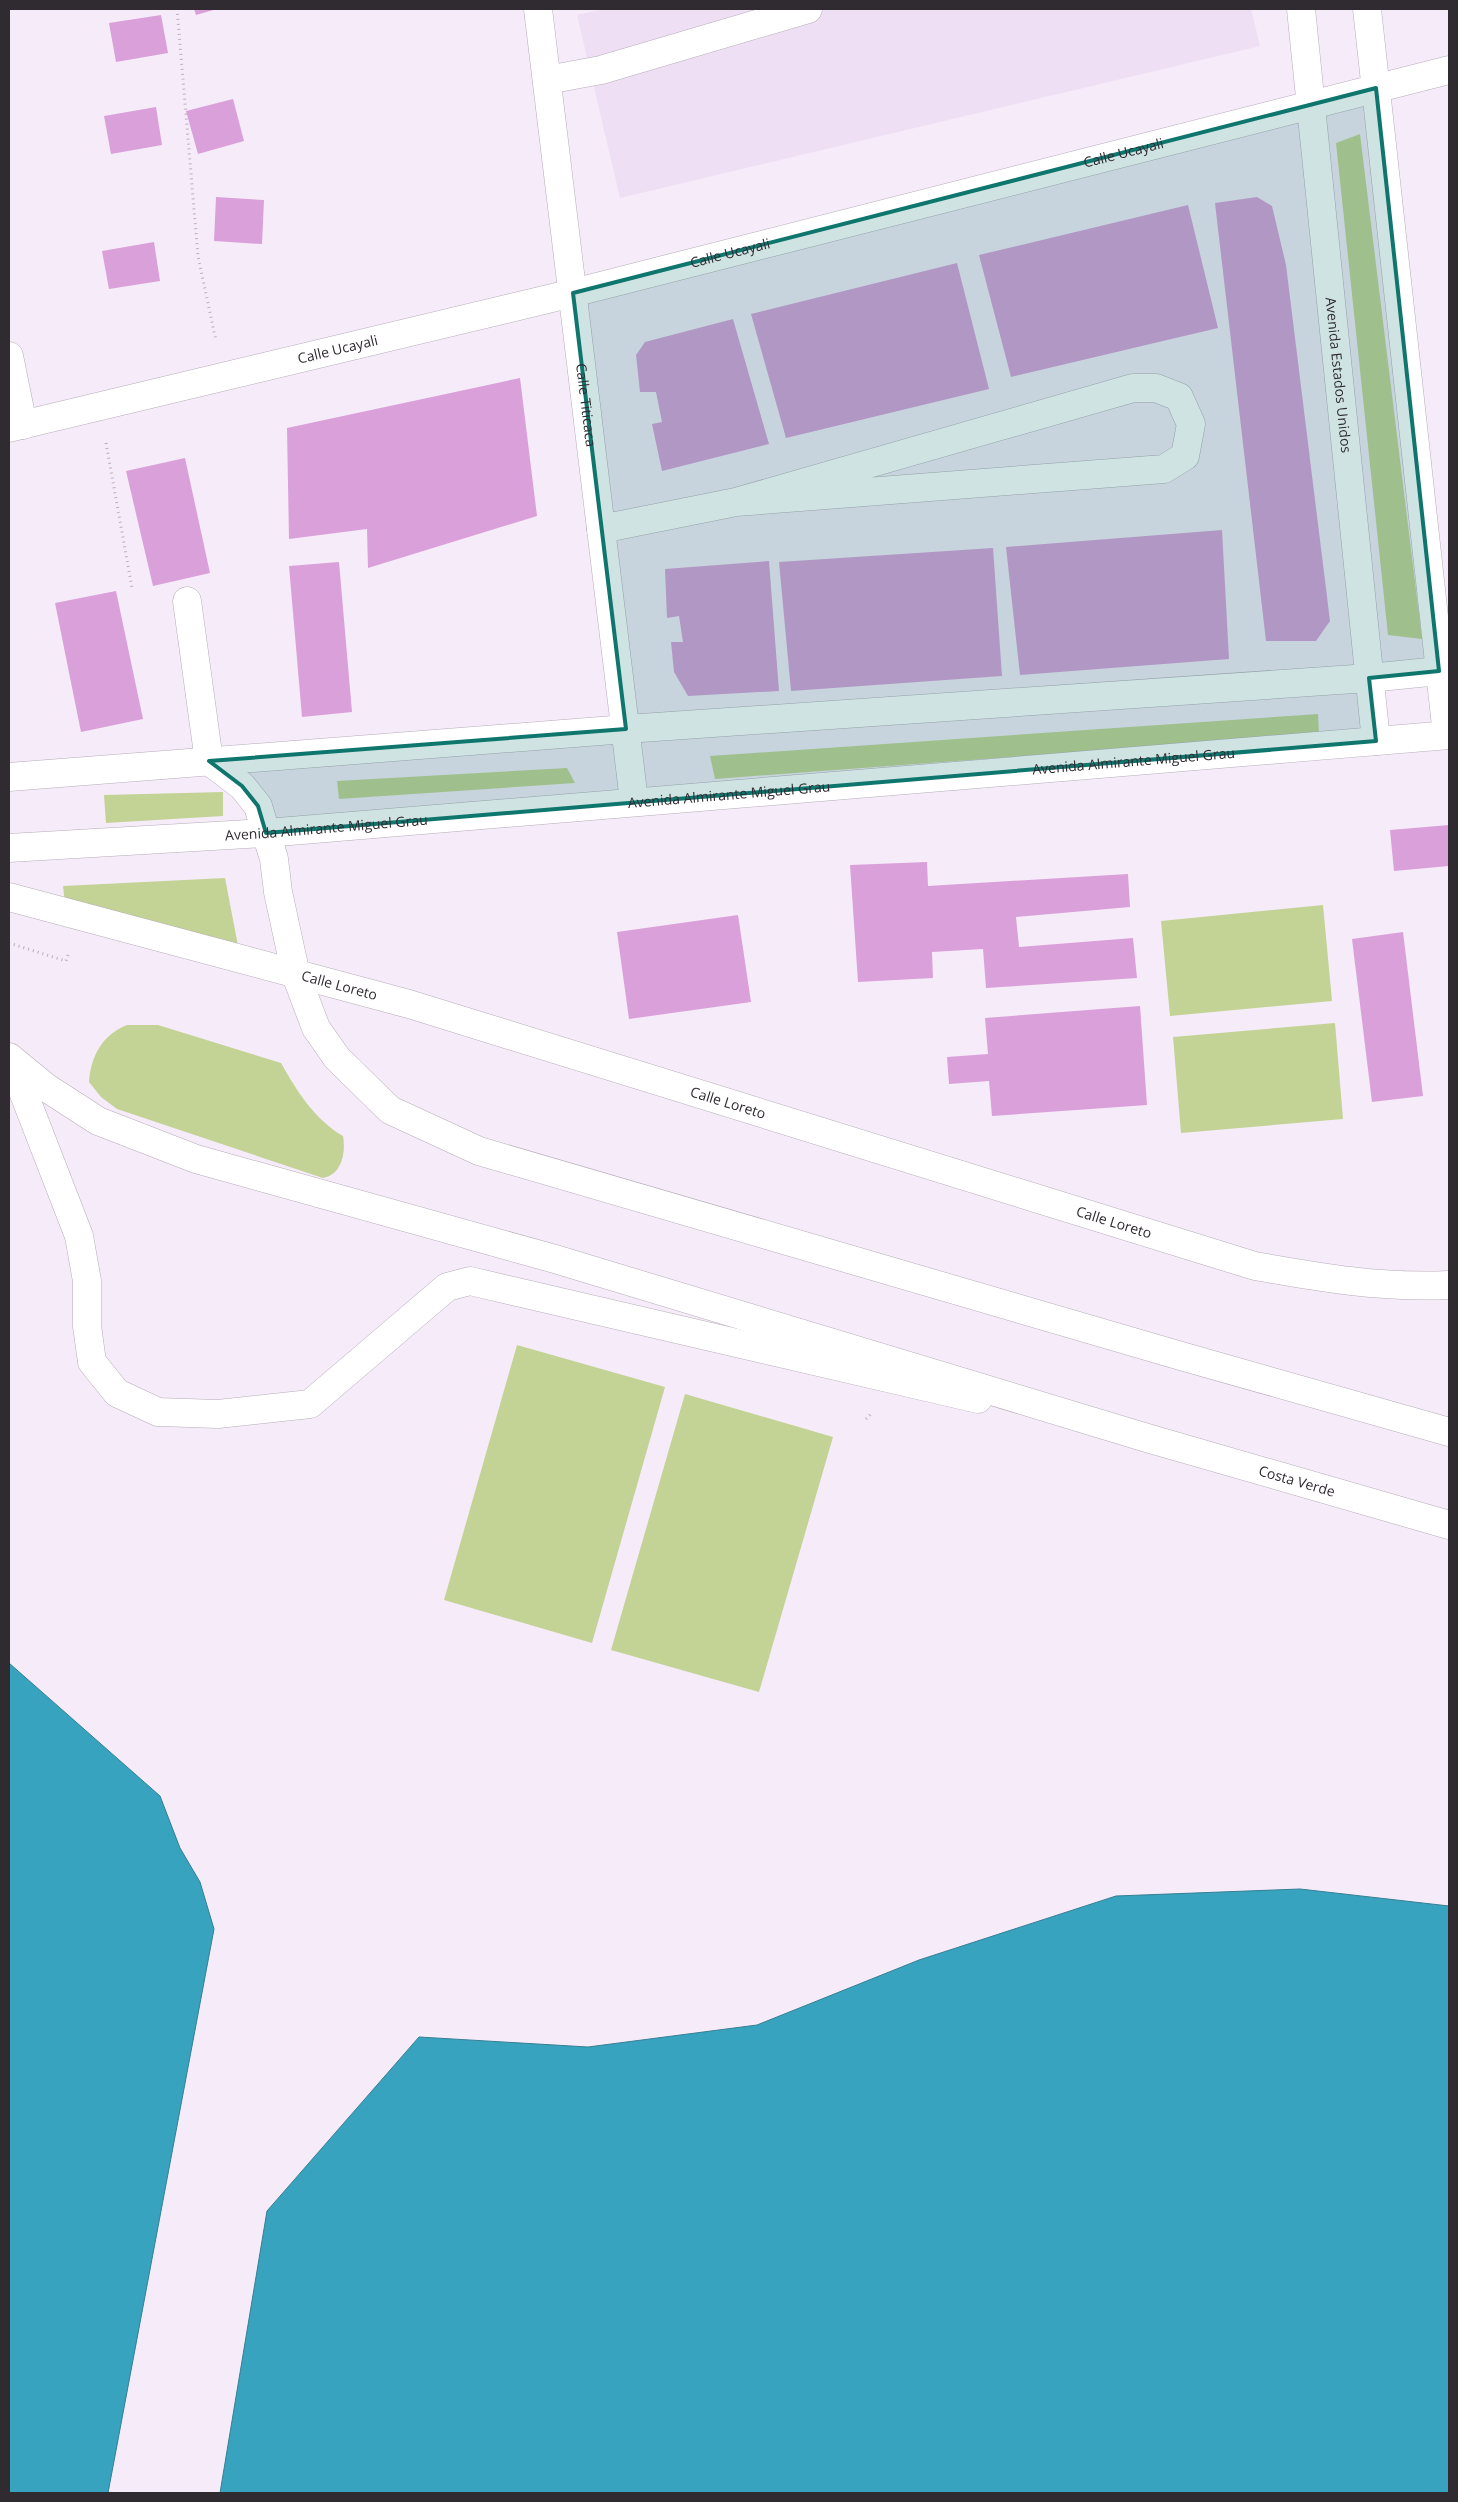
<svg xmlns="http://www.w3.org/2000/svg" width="1458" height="2502" font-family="'Open Sans',sans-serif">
  <rect width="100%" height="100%" fill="#f6ebf9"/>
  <!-- built -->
  <polygon fill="#efdff4" points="604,9 1251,9 1260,46 620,198 577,15"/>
  <!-- green -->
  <g fill="#c3d395">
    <polygon points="1360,134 1422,639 1388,635 1336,143"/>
    <polygon points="1318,714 1319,734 715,779 710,756"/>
    <polygon points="567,768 575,783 339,799 337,781"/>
    <polygon points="223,792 223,816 106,823 104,795"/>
    <polygon points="225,878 240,956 65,903 63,886"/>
    <polygon points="1323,905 1332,1001 1170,1016 1161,921"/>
    <polygon points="1335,1023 1343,1119 1181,1133 1173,1037"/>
    <path d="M127,1025H158L281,1063C297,1091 314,1119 343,1136C346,1152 342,1175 323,1178L117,1109L101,1097L89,1082C91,1056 102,1035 127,1025Z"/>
    <polygon points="517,1345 665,1387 592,1643 444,1600"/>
    <polygon points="685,1394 833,1437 759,1692 611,1650"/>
  </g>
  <!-- water -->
  <g fill="#37a3bf" stroke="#357f94">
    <polygon points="9,1663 160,1796 180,1848 200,1882 214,1929 108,2493 9,2493"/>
    <polygon points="1300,1889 1449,1906 1449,2493 220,2493 267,2211 419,2037 588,2047 757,2025 919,1960 1116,1896"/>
  </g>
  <!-- building -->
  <g fill="#daa0da">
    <polygon points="194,9 217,9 196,15"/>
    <polygon points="161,15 168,53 116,62 109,23"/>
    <polygon points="233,99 244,141 198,154 186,111"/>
    <polygon points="156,107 162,145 111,154 104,116"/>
    <polygon points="216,197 264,200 262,244 214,241"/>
    <polygon points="1257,197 1272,206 1286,265 1330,621 1316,641 1266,641 1215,203"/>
    <polygon points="1188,205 1218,328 1011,377 979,255"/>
    <polygon points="154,242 160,281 109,289 102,251"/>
    <polygon points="957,263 989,389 786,438 751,314"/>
    <polygon points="733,319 769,444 662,471 652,424 662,422 656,392 640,392 636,355 645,342"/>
    <polygon points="520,378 537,516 368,568 367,529 289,539 287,428"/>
    <polygon points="185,458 210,573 153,586 126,471"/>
    <polygon points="1222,530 1229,659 1020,675 1006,547"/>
    <polygon points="993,548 1002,676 791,691 779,562"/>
    <polygon points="769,561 779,691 688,696 674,672 671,642 683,642 679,616 667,618 665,569"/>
    <polygon points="339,562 352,712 302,717 289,566"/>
    <polygon points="116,591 143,719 81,732 55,603"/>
    <polygon points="1449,825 1449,866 1394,871 1390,830"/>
    <polygon points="927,862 928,886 1128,874 1130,907 1016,917 1019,947 1133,938 1137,978 986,988 983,949 932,952 933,978 858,982 850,865"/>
    <polygon points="738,915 751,1002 629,1019 617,932"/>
    <polygon points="1403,932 1423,1096 1372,1102 1352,939"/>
    <polygon points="1140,1006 1147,1105 992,1116 989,1081 949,1084 947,1057 988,1054 985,1018"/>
  </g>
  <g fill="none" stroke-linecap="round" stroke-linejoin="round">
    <defs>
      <g id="minor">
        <path id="s1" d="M538,9L634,801"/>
        <path id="s2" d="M1301,9L1376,741"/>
        <polyline points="1367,9 1447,735"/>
        <polyline points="547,80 601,70 808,9"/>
        <polyline points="9,356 23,425"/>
        <path id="s3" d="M9,428L573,293L1449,70"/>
        <polyline points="601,529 736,502 1133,388 1156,388 1179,397 1191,424 1185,456 1164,469 736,502"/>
        <polyline points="187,601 209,761"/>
        <path id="s4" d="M9,897L409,1004L1255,1266C1323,1278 1380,1288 1449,1285"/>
        <polyline points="10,1058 79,1236 87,1281 87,1326 92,1362 117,1393 158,1412 218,1414 310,1404 447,1287 470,1281 978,1399"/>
      </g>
      <g id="major">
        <polyline points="9,777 626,729 1369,678 1449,670"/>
        <path id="s5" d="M9,848L266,833L1449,735"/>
      </g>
      <g id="highway">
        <polyline points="209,761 242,786 258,806 274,859 278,892 296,975 316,1028 337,1058 390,1110 479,1151 1181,1356 1449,1432"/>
        <path id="s6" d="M9,1057L47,1088L98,1121L196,1159L555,1259L1147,1438L1449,1525"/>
      </g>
    </defs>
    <!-- minor casing -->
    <use href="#minor" stroke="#b6acb9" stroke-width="29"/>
    <!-- major casing -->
    <use href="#major" stroke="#b6acb9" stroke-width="29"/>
    <!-- highway casing -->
    <use href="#highway" stroke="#b6acb9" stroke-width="29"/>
    <!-- path -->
    <g stroke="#bab1bc" stroke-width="3" stroke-dasharray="1 4" stroke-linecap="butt">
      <polyline points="177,9 198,256 216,341"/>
      <polyline points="106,443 132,588"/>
      <polyline points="9,943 66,961 69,952"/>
      <polyline points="866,1419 873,1412"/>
    </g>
    <!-- minor -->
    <use href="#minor" stroke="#fff" stroke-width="28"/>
    <!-- major -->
    <use href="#major" stroke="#fff" stroke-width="28"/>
    <!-- highway -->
    <use href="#highway" stroke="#fff" stroke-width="28"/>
  </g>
  <!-- marked area -->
  <path fill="#0f766e" fill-opacity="0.2" stroke="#0f766e" stroke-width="4" stroke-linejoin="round" d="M1376,88L1439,671L1369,678L1376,741L266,833L258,806L242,786L209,761L626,729L573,293Z"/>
  <g text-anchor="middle" stroke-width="5" stroke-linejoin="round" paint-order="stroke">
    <!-- street labels -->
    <g font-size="14" fill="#302b31" stroke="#f6ebf9">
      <text dy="5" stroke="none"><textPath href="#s3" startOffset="1148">Calle Ucayali</textPath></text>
      <text dy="5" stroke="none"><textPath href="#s3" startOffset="742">Calle Ucayali</textPath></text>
      <text dy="5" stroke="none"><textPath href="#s3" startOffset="338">Calle Ucayali</textPath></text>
      <text dy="5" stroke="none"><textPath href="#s2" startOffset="368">Avenida Estados Unidos</textPath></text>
      <text dy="5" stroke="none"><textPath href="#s1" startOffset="399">Calle Titicaca</textPath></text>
      <text dy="5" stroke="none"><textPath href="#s5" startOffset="1128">Avenida Almirante Miguel Grau</textPath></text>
      <text dy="5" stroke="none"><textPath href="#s5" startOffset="722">Avenida Almirante Miguel Grau</textPath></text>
      <text dy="5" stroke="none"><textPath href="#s5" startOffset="318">Avenida Almirante Miguel Grau</textPath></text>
      <text dy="5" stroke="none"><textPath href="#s4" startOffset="342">Calle Loreto</textPath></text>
      <text dy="5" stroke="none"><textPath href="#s4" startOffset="748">Calle Loreto</textPath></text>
      <text dy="5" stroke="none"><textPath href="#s4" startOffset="1152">Calle Loreto</textPath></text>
      <text dy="5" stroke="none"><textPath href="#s6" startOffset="1362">Costa Verde</textPath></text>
    </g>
  </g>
  <!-- border -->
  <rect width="1458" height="2502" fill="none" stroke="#302b31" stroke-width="20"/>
</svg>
